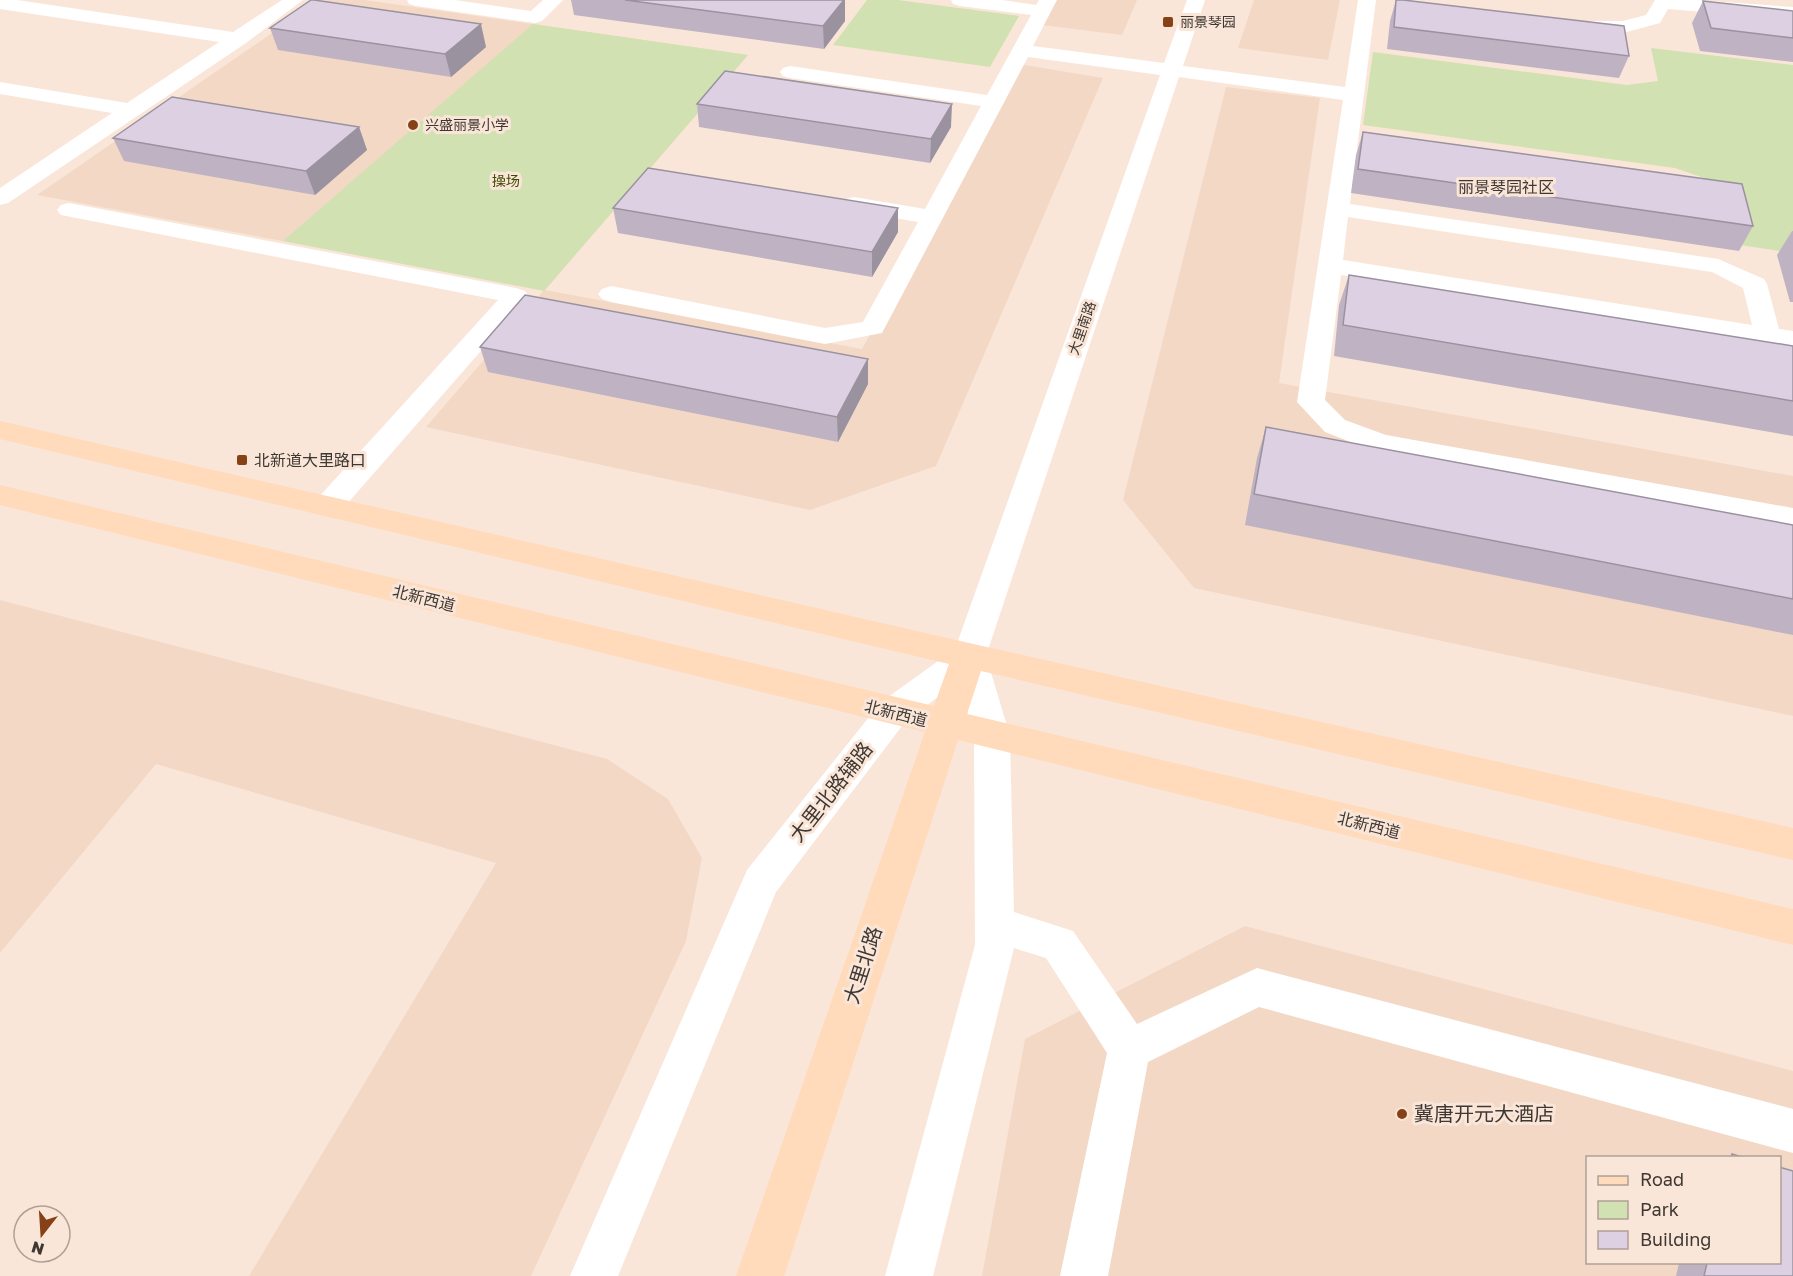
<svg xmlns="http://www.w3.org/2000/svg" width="1793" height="1276" font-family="'Golos Text','Noto Sans SC',sans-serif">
  <rect width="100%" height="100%" fill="#fae6d8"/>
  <!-- built -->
  <g fill="#f3d8c5" fill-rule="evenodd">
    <polygon points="320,0 365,0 748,55 545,290 862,349 1019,64 1103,78 936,466 810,510 426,427 544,290 37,195"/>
    <polygon points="1047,0 1137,0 1122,35 1034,24"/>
    <polygon points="1254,0 1340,0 1328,60 1238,48"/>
    <polygon points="1226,87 1320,98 1279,383 1793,476 1793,716 1194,588 1123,500"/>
    <polygon points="0,600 607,759 668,799 702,858 686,941 531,1276 249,1276 496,863 156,764 0,953"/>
    <path d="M1245,926L1793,1071V1276H982L1025,1039ZM1588,1158H1780V1262H1588Z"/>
  </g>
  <!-- green -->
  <g fill="#d1e1b1">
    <polygon points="867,0 898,0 1019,16 990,67 833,45"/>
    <polygon points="533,24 748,55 544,291 283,241"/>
    <polygon points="1651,48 1793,65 1793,253 1726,243 1710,180 1675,168 1363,125 1373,52 1627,85 1658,81"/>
  </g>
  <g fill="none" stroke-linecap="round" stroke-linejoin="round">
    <!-- minor -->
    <g fill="#fff" fill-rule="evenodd">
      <polygon points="0,0 17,0 233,32 282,0 303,0 246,43 8,203 0,205 0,188 112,113 0,94 0,82 127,103 219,42 0,9"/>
      <polygon points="407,0 455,0 531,11 543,0 563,0 542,21 535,23 416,6 409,4"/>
      <path d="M951,0H1002L1036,5L1039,0H1057L1033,46L1164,63L1187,0H1205L1183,66L1345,87L1358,0H1376L1350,204L1718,259L1764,279L1767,284L1779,329L1793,331V347L1341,275L1325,400L1345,420L1386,435L1793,508V528L1371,450L1325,432L1297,402L1343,100L1179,77L986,656L1010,736L1014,912L1073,931L1137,1024L1257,968L1793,1109V1153L1259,1007L1148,1062L1108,1276H1060L1107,1053L1046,958L1014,948L933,1276H885L975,945L974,736L959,681L905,722L776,892L618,1276H570L747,870L881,702L955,649L1160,75L1028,57L882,333L825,344L611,302L602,299L598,294L602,289L611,286L825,328L863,322L918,222L854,211L846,209L842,204L846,199L854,197L925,209L981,106L790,78L783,76L780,72L783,68L790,66L987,95L1031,15L960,6L953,4ZM1348,217L1712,272L1743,288L1752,325L1343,260Z"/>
      <polygon points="1655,0 1696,0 1793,7 1793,19 1668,9 1660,23 1623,33 1578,33 1571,31 1568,27 1571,23 1578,21 1623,21 1646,15"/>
      <polygon points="69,203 516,288 525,291 529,296 339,513 328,516 317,513 313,506 317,499 498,300 61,215 57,210 61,205"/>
    </g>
    <!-- major -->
    <polygon fill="#ffdabb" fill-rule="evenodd" points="0,421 969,643 1793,828 1793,860 981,671 967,714 1793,909 1793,945 958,740 784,1276 736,1276 925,732 0,505 0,485 934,706 949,664 0,439"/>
  </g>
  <!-- wall -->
  <g fill="#bfb3c3">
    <polygon points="571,0 845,0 845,21 824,49 574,15"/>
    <polygon points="1396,0 1629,56 1619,78 1387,49 1390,21"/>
    <polygon points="1703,1 1793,11 1793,62 1700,51 1692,23"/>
    <polygon points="270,28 486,47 451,77 278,50"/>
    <polygon points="697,104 951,127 930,163 699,127"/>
    <polygon points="359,127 367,150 315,195 124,161 113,138"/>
    <polygon points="1363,132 1753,226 1739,251 1351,193 1356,155"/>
    <polygon points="613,208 898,208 898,232 872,277 618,233"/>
    <polygon points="1792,231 1793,231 1793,302 1790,302 1777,255"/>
    <polygon points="1349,275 1793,346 1793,436 1334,356 1339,305"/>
    <polygon points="480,347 868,384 838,442 488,372"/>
    <polygon points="1266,427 1793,525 1793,635 1245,525 1257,458"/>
    <polygon points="1679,1263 1779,1263 1793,1276 1676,1276"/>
  </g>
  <!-- shaded-wall -->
  <g fill="#9b929f">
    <polygon points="844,0 845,0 845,21 824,49 823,26"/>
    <polygon points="481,24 486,47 451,77 445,54"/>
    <polygon points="952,104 951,127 930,163 931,139"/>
    <polygon points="359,127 367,150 315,195 306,171"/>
    <polygon points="898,208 898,232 872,277 872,252"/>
    <polygon points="868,359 868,384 838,442 837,417"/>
  </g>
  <!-- building -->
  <g fill="#ded0e3" stroke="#9b929f" stroke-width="1.5">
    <polygon points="311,0 314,0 481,24 445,54 270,28"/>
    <polygon points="625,0 844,0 823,26"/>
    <polygon points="1396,0 1403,0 1624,26 1629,56 1394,27"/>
    <polygon points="1703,1 1793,11 1793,38 1711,28"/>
    <polygon points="725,71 952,104 931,139 697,104"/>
    <polygon points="172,97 359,127 306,171 113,138"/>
    <polygon points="1363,132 1742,184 1753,226 1358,169"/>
    <polygon points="648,168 898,208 872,252 613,208"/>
    <polygon points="1349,275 1793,346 1793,401 1343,325"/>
    <polygon points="525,295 868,359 837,417 480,347"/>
    <polygon points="1266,427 1793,525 1793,599 1254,494"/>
    <polygon points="1732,1154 1745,1158 1731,1158"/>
    <polygon points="1779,1167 1793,1171 1793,1276 1704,1276 1707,1263 1779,1263"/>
  </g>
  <!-- markers -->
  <g fill="#864216" stroke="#fae6d8" stroke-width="2">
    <rect x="1162" y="16" width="12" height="12" rx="3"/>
    <circle cx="413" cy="125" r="6"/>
    <rect x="236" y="454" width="12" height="12" rx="3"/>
    <circle cx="1402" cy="1114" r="6"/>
  </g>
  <g text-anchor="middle" stroke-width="6" stroke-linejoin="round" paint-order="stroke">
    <!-- far-poi labels -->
    <g font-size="14" fill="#3f3832" stroke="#fae6d8" text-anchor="start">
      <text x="1180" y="27">丽景琴园</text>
      <text x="425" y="130">兴盛丽景小学</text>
    </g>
    <!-- far-park labels -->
    <g font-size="14" fill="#3c4c01" stroke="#fae6d8">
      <text x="506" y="186">操场</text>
    </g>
    <!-- far-street labels -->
    <g font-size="14" fill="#3f3832" stroke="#fae6d8">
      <text transform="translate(1082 328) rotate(-71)" y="5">大里南路</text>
    </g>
    <!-- far-quarter labels -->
    <g font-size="16" fill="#3f3832" stroke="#fae6d8">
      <text x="1506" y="193">丽景琴园社区</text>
    </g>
    <!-- poi labels -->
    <g font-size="16" fill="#3f3832" stroke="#fae6d8" text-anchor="start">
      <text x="254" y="466">北新道大里路口</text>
    </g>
    <!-- street labels -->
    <g font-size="16" fill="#3f3832" stroke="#fae6d8">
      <text transform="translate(424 598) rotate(14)" y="6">北新西道</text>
      <text transform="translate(896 713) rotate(14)" y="6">北新西道</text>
      <text transform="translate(1369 825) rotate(14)" y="6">北新西道</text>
    </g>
    <!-- near-street labels -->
    <g font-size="20" fill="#3f3832" stroke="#fae6d8">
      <text transform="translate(831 792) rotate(-52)" y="7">大里北路辅路</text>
      <text transform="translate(863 965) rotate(-72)" y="7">大里北路</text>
    </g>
    <!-- near-poi labels -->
    <g font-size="20" fill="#3f3832" stroke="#fae6d8" text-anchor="start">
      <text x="1414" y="1121">冀唐开元大酒店</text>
    </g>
  </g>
  <!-- legend -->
  <rect x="1586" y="1156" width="195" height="108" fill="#fae6d8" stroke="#afa096" stroke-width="1.5"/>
  <rect x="1598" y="1176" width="30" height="9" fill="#ffdabb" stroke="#afa096" stroke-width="1.5"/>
  <text x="1640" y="1186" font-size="18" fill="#3f3832">Road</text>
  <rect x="1598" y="1201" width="30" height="18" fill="#d1e1b1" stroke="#afa096" stroke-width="1.5"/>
  <text x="1640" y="1216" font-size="18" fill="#3f3832">Park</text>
  <rect x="1598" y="1231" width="30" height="18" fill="#ded0e3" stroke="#afa096" stroke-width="1.5"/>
  <text x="1640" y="1246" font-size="18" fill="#3f3832">Building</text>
  <!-- north arrow -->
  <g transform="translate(42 1234) rotate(197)"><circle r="28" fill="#fae6d8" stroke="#afa096" stroke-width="1.5"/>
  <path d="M0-4.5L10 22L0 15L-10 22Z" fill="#864216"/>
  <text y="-9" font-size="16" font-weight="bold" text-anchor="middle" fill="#3f3832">N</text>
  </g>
</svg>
